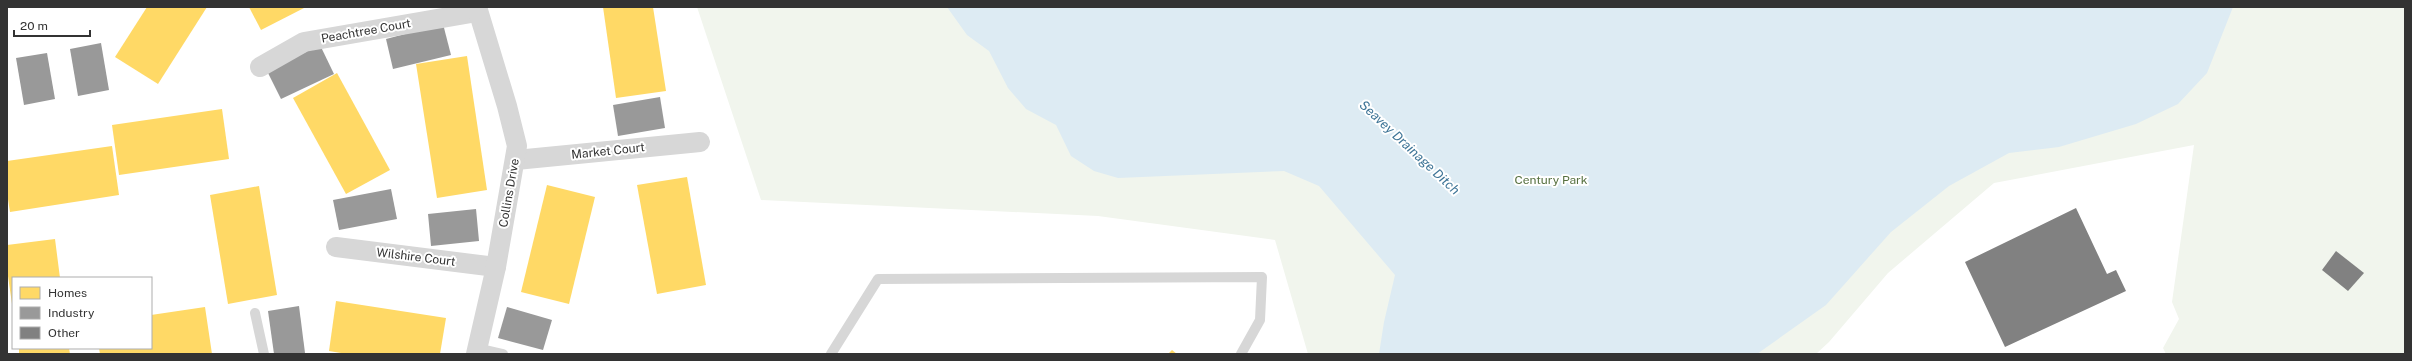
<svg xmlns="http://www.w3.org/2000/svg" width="2412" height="361" font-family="'Public Sans',sans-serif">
  <rect width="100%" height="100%" fill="#fff"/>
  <!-- green -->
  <polygon fill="#f1f5ed" points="697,7 2405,7 2405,354 2166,354 2163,348 2179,319 2172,302 2194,145 1994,183 1888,273 1829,342 1816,354 1308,354 1275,240 1098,216 761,200"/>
  <!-- water -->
  <polygon fill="#ddebf3" points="947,7 2233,7 2207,73 2178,104 2136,124 2059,147 2009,153 1949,186 1891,232 1826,305 1757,354 1379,354 1384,322 1395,275 1319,186 1284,171 1118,178 1094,171 1071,156 1056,125 1026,109 1008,88 989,51 967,35"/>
  <!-- homes -->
  <g fill="#ffd966">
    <polygon points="147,7 207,7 158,84 115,57"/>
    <polygon points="249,7 306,7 261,30"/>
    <polygon points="603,7 653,7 666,91 616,98"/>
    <polygon points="467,56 487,190 437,198 416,64"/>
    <polygon points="337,73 390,170 346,194 293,98"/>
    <polygon points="222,109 229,159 119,175 112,125"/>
    <polygon points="112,146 119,195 10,212 7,193 7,161"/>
    <polygon points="687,177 706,285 657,294 637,185"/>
    <polygon points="547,185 595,197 569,304 521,292"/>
    <polygon points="259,186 277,295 228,304 210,195"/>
    <polygon points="55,239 60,278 13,278 12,304 7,269 7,245"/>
    <polygon points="336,301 446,318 440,354 347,354 329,351"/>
    <polygon points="205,307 212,354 100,354 99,348 151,348 151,315"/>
    <polygon points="19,348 69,348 70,354 19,354"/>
    <polygon points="1172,350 1177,354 1168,354"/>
  </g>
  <!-- industry -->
  <g fill="#999">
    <polygon points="443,24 451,55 393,69 386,39"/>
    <polygon points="101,43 109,90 78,96 70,49"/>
    <polygon points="320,45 334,74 281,99 267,71"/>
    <polygon points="47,53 55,99 24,105 16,58"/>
    <polygon points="660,97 665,128 618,136 613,105"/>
    <polygon points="391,189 397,219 339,230 333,200"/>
    <polygon points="476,209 479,241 431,246 428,214"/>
    <polygon points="299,306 305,353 274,354 268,311"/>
    <polygon points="507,307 552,320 543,350 498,338"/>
  </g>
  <!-- building -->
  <g fill="#818181">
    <polygon points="2076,208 2107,274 2116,270 2126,291 2005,347 1965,262"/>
    <polygon points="2336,251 2364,273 2348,291 2322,270"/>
  </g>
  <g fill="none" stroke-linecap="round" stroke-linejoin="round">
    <!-- lane -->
    <g stroke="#d7d7d7" stroke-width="10">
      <polyline points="255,313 264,354"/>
      <polyline points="477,348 503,354"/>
      <polyline points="831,354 878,279 1262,277 1260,320 1241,354"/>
    </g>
    <!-- street -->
    <g stroke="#d7d7d7" stroke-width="20">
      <polyline points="260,67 304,42 477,12"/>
      <polyline points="516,160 700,142"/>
      <polyline points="336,247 496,267"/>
      <polyline points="476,354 496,267 517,146 507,106 477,7"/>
    </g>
  </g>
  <g text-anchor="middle" stroke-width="4" stroke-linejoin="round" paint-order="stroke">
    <!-- street labels -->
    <g font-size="12" fill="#333" stroke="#fff">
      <text transform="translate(366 31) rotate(-10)" y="4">Peachtree Court</text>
      <text transform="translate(608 151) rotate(-6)" y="4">Market Court</text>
      <text transform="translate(509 193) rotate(-80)" y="4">Collins Drive</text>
      <text transform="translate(416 257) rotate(7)" y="4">Wilshire Court</text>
    </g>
    <!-- park labels -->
    <g font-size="12" fill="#56703f" stroke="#fff">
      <text x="1551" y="184">Century Park</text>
    </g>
    <!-- water labels -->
    <g font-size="13" font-style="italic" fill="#3f7597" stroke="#fff">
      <text transform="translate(1410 147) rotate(43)" y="5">Seavey Drainage Ditch</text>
    </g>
  </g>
  <!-- border -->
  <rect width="2412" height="361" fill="none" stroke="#333333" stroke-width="16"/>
  <!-- legend -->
  <rect x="12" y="277" width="140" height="72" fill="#ffffff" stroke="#adadad"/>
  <rect x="20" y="287" width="20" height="12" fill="#ffd966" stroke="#adadad"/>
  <text x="48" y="297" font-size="12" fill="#333333">Homes</text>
  <rect x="20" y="307" width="20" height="12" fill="#999999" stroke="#adadad"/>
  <text x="48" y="317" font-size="12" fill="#333333">Industry</text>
  <rect x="20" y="327" width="20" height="12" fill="#818181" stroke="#adadad"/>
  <text x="48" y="337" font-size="12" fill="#333333">Other</text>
  <!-- scale -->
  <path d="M14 30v6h76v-6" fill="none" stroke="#333333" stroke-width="2"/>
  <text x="20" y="30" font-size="12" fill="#333333" stroke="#ffffff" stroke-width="3" paint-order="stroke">20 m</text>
</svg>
